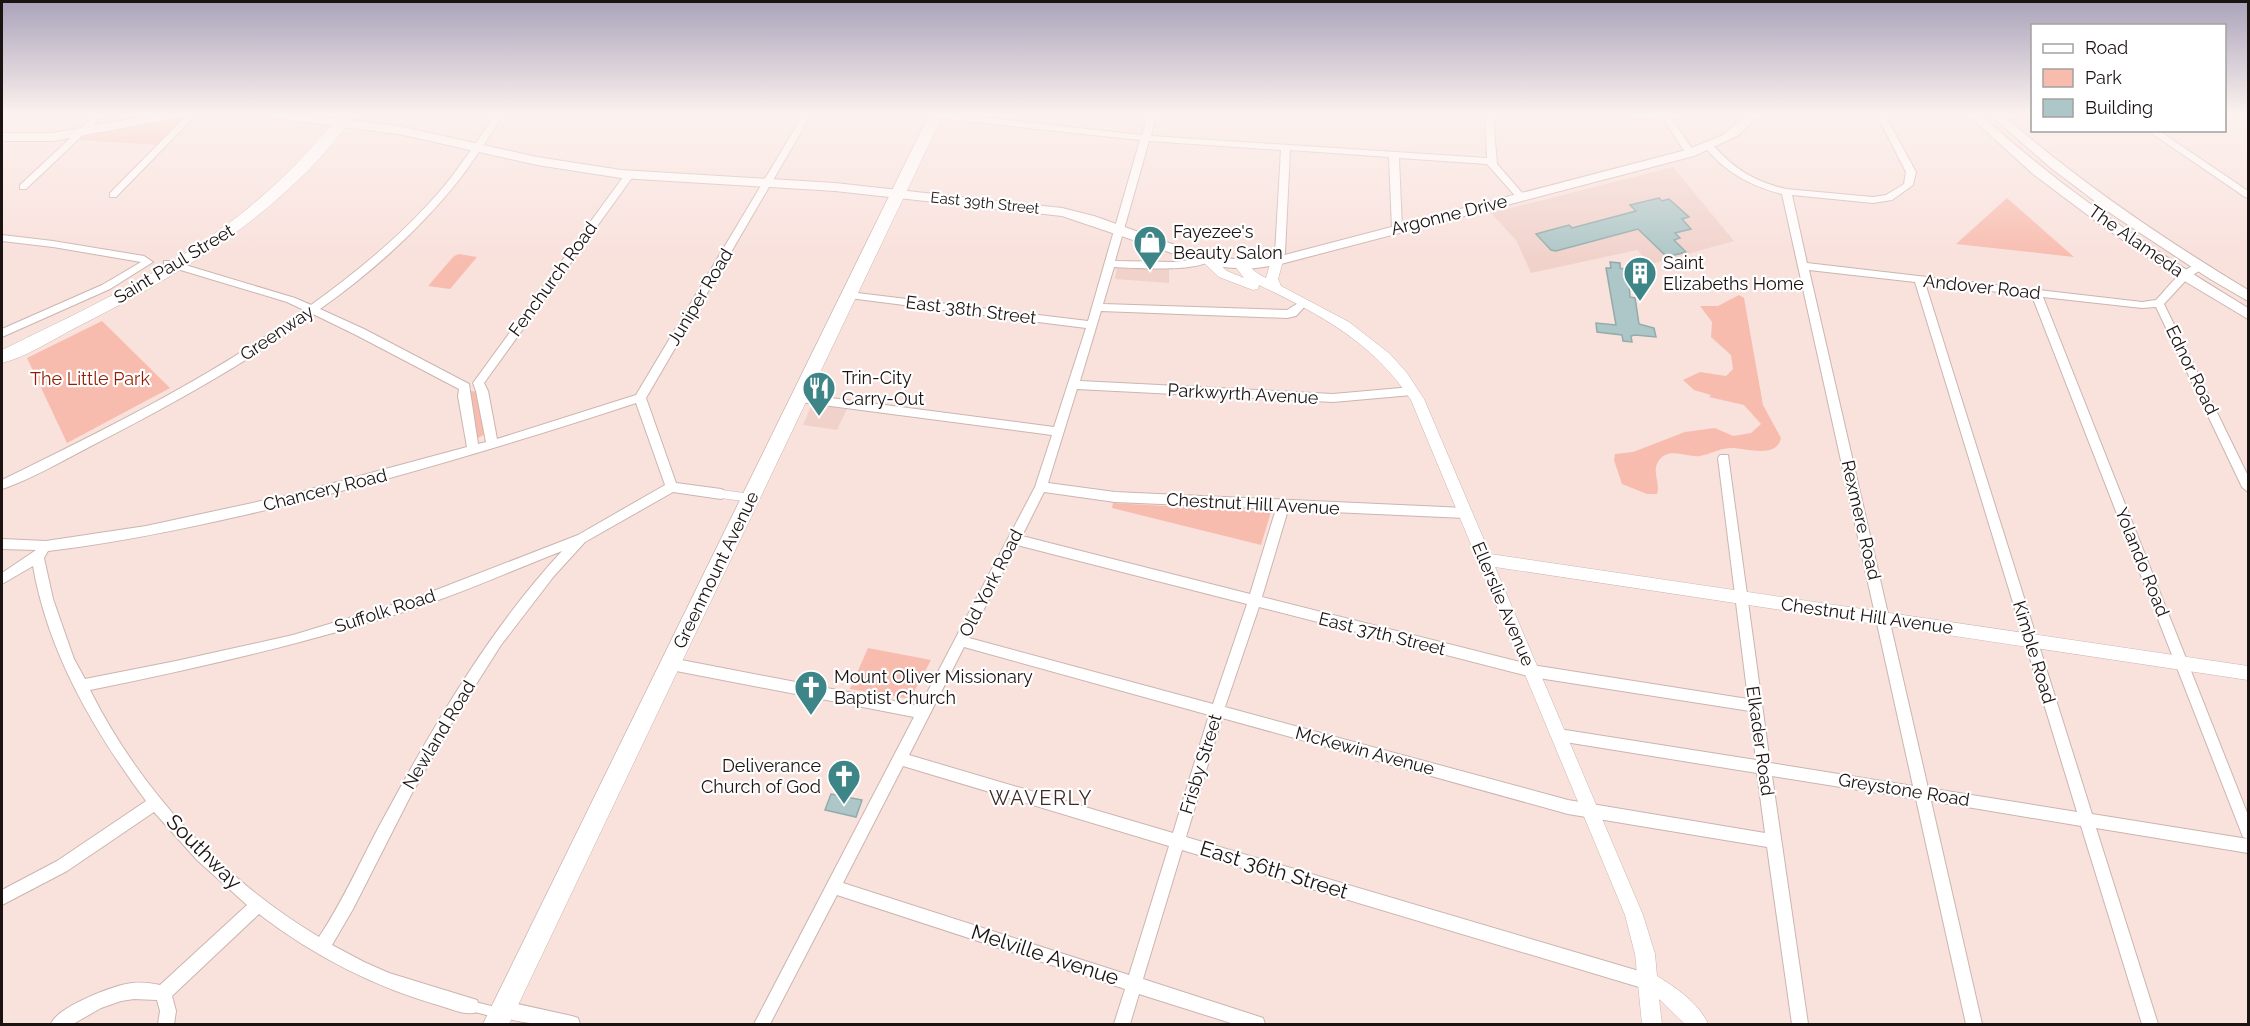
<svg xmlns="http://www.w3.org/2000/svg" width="2250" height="1026" font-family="Raleway,sans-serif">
  <rect width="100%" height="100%" fill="#f9e1dc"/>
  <!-- built -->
  <g fill="#f1d2cb">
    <polygon points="1673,167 1734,241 1651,264 1637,250 1531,273 1516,240 1491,213"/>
    <polygon points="1117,267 1169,269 1169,283 1115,279"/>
    <polygon points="812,404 847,409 837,430 803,425"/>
  </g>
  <!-- green -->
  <g fill="#f8bcaf">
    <polygon points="176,117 182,118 181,121 157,145 78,140 84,136"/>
    <polygon points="2007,198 2074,257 1956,244"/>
    <polygon points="459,254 477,257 450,289 428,286 454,256"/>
    <path d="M1739,295L1744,298L1763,405L1781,438C1777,459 1745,448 1732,448C1720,448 1711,454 1700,456C1688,458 1670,447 1660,459C1650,471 1661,481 1657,494H1647L1622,484L1614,460L1615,454L1633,452L1685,432L1715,428L1733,436L1751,433L1761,424L1744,405L1709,397L1711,395L1694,390L1683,380L1700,372L1726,376L1733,369L1731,355L1711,337L1712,322L1700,306H1718Z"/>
    <polygon points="102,321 170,388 67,443 27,358"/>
    <polygon points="471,391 478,392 485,434 478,438 475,437 469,394"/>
    <polygon points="1113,503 1271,512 1261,545 1112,508"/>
    <polygon points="868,648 931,660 910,699 850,689"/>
  </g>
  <!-- building -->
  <g fill="#adc6c7" stroke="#92abab" stroke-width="1.5">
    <polygon points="1659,198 1662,201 1669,199 1689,217 1682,219 1691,229 1675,233 1680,238 1674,240 1686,252 1667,257 1638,229 1556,251 1551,250 1536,234 1569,225 1572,228 1636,211 1630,205"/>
    <polygon points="1610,262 1620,263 1620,268 1628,270 1630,297 1635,298 1639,324 1654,328 1656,337 1635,335 1631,336 1632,342 1623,341 1622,335 1597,332 1596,323 1616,325 1606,268 1611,268"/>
    <polygon points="831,794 862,800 856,817 825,810"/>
  </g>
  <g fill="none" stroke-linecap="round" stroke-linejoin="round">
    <defs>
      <polyline id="pedestrian-far1" points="721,494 751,498"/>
      <polyline id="pedestrian" points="471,1006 499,1013"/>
      <g id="minor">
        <polygon points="95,115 104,115 26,189 20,189 20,185"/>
        <polygon points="187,115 196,115 116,197 110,197 110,193"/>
        <path d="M495,115H503C489,137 475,159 459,180C420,229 371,273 320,309L364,329L469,384L478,444L486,442L476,391L473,383L626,173H632L634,175L484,383L488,391L497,439L636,395L803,115H811L646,398L676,483L721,489L725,491L727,494L725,497L721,499L673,492L585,542L554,576L501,645L454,719L411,795L353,909L332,945L364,962L389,973L477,1000L479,1006L477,1012C466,1016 451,1009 441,1006C374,987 314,956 259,914L172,996L176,1011L174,1024H158L160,1011L157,1000L134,999L121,1001L101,1008L73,1024H51C57,1007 114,985 132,983C142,982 151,983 160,985L247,905L197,860L154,812L67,871L2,905V890L57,861L146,801C94,731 48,653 33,566L2,584V573L36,550L2,549V539L46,541L146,526L289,495L467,447L458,396L459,389L356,335L313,314C244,365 169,406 93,445C66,459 30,480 2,489V480C106,429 210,378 304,310L287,302L164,265V261H172L295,298L311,305C360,270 416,223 453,175C467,156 481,135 495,115ZM636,403L665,485L578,535L418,597L293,635L176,661L85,679L74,659L53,599L44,558L48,551C116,543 183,529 249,514C381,483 508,445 636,403ZM562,551C488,631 434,725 382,821C361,859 344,900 319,937C223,880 140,790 90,690C202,667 313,642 422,606C469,590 516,569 562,551Z"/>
        <path d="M932,115H960L1142,135L1148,115H1156L1151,136L1487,158L1485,115H1493L1497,164L1524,195V199H1518L1487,164L1399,158L1402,229L1397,232L1392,229L1389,157L1290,150L1285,253L1281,263L1277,264L1272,261L1275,253L1281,150L1149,141L1115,261L1174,262L1204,258L1209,261C1195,272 1134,268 1114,267L1103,304L1287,310L1303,300L1308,303L1296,316L1287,318L1101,311L1080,381L1333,394L1412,387L1418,391L1412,395L1333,402L1077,389L1048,483L1115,492L1465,508L1469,510L1471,513L1469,516L1465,518L1288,510L1262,597L1532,665L1748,699L1718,458L1720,455H1728L1770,763L1913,786L1782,194C1750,186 1725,172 1704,146L1709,143L1712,144C1734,169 1753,181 1786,189L1873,197L1886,195L1904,184L1906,172L1877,115H1885L1916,172L1913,185L1892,200L1873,203L1792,195L1807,263L2142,302L2156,300C2168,288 2185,262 2204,264V268L2189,277L2164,304L2248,476V492L2242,487L2156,307L2142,308L2043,297L2248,815V839L2243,837L2241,832L2032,296L1925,283L2092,814L2248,839V853L2096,828L2158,1024H2142L2081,826L1931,801L1982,1024H1966L1916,799L1772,776L1808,1024H1792L1767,847L1568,814L1222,718L1186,837L1649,974L1655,976L1657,982L1655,988L1649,990L1182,850L1143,979L1257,1016L1263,1018L1265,1024H1234L1139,994L1130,1024H1114L1125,989L837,895L770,1024H754L914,717L671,670L666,668L664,664L666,660L671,658L920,706L1035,487L1052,435L800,402L794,398L800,394L1054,427L1086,328L849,298L844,295L849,292L1088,321L1140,140L936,118ZM1809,270L1915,282L2077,812L1928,788ZM1044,492L1115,502L1276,509L1250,594L1022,536ZM1017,545L1247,604L1213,704L969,638ZM1259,607L1532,677L1750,711L1756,760L1559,729L1554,731L1552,735L1554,739L1559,741L1757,773L1765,833L1568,800L1225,707ZM964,647L1209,715L1173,833L909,755ZM903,766L1169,846L1129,975L843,883Z"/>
        <polygon points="1629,115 1669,115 1695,153 1690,156 1687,155 1664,120 1633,118"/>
        <polygon points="2147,130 2158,130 2248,191 2248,198 2245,197"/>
        <polygon points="2,235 53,241 144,256 153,262 110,289 2,337 2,329 102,285 141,262 53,247 2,241"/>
        <path d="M504,1001L572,1016L578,1018L580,1024C554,1026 523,1025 498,1015L496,1009L498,1003Z"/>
      </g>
      <path id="tertiary" d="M1277,257L1283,261L1278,279L1281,286L1349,322L1390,354L1407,373L1424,399L1490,554L2248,666V680L1495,567L1643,915L1655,954L1657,976C1675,987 1699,1003 1708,1024H1685L1659,999L1662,1024H1642L1635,954L1625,915L1411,400C1373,342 1319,314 1259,285L1258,289L1253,290L1219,277L1203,262L1205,259H1213L1227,271L1244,278L1234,265L1240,261C1247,263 1256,274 1266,278L1271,261Z"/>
      <g id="secondary">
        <polygon points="151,115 176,115 170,119 53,141 2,141 2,133 53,133"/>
        <polygon points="273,115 308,115 399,126 537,157 621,170 835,183 1062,208 1094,216 1197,253 1222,258 1249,260 1277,257 1686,150 1721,136 1747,115 1760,115 1737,136 1694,156 1277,265 1249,269 1222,267 1195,261 1062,216 835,191 621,178 537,165 399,134 279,119"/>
        <path d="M1968,115H1981C2063,190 2154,251 2248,308V319L2171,273L2101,225L2033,174Z"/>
        <path d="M1990,115H2003C2079,182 2162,238 2248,290V301L2210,279L2113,215L2051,168Z"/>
      </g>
      <g id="primary">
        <path d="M340,115H355C285,212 180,275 75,328C52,340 26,357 2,363V350C94,305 191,261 268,191C294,168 317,142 340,115Z"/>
        <polygon points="929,115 943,115 509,1024 483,1024"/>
      </g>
    </defs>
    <!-- pedestrian-far1 casing -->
    <use href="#pedestrian-far1" stroke="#cbb5b0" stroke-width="9"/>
    <!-- pedestrian casing -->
    <use href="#pedestrian" stroke="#cbb5b0" stroke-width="12"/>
    <!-- minor casing -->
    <use href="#minor" stroke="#cbb5b0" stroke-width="2"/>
    <!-- tertiary casing -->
    <use href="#tertiary" stroke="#cbb5b0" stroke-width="1"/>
    <!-- secondary casing -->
    <use href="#secondary" stroke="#cbb5b0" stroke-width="2"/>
    <!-- primary casing -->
    <use href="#primary" stroke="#cbb5b0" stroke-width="1"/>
    <!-- pedestrian-far1 -->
    <use href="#pedestrian-far1" stroke="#fff" stroke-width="8"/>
    <!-- pedestrian -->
    <use href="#pedestrian" stroke="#fff" stroke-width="10"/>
    <!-- minor -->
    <use href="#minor" fill="#fff" fill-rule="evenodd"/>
    <!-- tertiary -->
    <use href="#tertiary" fill="#fff" fill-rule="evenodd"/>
    <!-- secondary -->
    <use href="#secondary" fill="#fff" fill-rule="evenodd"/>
    <!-- primary -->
    <use href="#primary" fill="#fff" fill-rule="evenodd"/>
  </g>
  <!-- sky -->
  <linearGradient id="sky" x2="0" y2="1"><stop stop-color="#aaa3ba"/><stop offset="0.44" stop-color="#fcf2ef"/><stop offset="1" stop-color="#fcf2ef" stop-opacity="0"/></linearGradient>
  <rect width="2250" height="259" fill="url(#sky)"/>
  <!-- icons -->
  <defs>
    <symbol id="shop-pin" viewBox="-11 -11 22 30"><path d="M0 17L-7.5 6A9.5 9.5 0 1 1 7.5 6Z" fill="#3d8587" stroke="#fff"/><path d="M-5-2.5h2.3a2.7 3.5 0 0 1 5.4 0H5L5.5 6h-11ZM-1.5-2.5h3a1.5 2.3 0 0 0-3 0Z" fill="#fff"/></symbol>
    <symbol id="building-pin" viewBox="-11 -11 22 30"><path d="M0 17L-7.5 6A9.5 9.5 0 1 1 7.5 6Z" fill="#3d8587" stroke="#fff"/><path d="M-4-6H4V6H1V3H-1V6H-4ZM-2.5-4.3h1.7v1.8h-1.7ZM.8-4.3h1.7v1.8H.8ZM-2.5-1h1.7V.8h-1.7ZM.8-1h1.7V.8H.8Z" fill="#fff"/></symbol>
    <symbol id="restaurant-pin" viewBox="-11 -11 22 30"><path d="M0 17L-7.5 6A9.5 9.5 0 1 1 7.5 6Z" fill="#3d8587" stroke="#fff"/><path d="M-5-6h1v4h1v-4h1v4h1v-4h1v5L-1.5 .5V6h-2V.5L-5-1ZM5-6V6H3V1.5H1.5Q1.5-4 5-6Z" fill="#fff"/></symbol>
    <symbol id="church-pin" viewBox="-11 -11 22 30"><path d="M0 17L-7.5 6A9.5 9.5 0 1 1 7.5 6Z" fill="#3d8587" stroke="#fff"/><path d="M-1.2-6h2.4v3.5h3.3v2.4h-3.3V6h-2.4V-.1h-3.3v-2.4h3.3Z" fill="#fff"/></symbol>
  </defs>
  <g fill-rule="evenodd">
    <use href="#shop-pin" x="1131" y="223" width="38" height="52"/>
    <use href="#building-pin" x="1621" y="254" width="38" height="52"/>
    <use href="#restaurant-pin" x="800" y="369" width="38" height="52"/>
    <use href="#church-pin" x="792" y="668" width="38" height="52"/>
    <use href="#church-pin" x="825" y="757" width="38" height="52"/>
  </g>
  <g text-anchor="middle" stroke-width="4.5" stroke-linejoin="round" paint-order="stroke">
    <!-- far-street labels -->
    <g font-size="15" fill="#1b1311" stroke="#fff">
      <text transform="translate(985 203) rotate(6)" y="5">East 39th Street</text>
    </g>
    <!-- street labels -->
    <g font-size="18" fill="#1b1311" stroke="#fff">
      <text transform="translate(1449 215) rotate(-14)" y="6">Argonne Drive</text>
      <text transform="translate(2136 241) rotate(35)" y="6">The Alameda</text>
      <text transform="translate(174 264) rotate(-31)" y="6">Saint Paul Street</text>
      <text transform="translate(553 279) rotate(-54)" y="6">Fenchurch Road</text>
      <text transform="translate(1982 287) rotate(6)" y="6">Andover Road</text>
      <text transform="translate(700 297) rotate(-59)" y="6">Juniper Road</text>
      <text transform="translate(971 310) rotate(7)" y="6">East 38th Street</text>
      <text transform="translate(277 333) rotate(-34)" y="6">Greenway</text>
      <text transform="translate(2192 370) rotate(64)" y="6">Ednor Road</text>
      <text transform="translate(1243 394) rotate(3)" y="6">Parkwyrth Avenue</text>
      <text transform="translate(325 490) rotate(-14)" y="6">Chancery Road</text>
      <text transform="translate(1253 504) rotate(3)" y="6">Chestnut Hill Avenue</text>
      <text transform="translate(1861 520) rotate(77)" y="6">Rexmere Road</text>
      <text transform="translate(2142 562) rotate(68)" y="6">Yolando Road</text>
      <text transform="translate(716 570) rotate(-64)" y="6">Greenmount Avenue</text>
      <text transform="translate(991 583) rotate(-63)" y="6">Old York Road</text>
      <text transform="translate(1503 604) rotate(67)" y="6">Ellerslie Avenue</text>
      <text transform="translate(385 611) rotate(-18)" y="6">Suffolk Road</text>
      <text transform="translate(1867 616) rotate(8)" y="6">Chestnut Hill Avenue</text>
      <text transform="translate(1382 634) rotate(14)" y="6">East 37th Street</text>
      <text transform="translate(2034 652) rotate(73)" y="6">Kimble Road</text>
      <text transform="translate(439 735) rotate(-59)" y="6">Newland Road</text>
      <text transform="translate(1760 741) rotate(82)" y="6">Elkader Road</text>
      <text transform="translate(1365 751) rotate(15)" y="6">McKewin Avenue</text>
      <text transform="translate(1201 764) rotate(-73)" y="6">Frisby Street</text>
      <text transform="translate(1904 790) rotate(9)" y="6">Greystone Road</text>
    </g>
    <!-- poi labels -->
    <g font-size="18" fill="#1b1311" stroke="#fff" text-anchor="start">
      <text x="1173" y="238">Fayezee's<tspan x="1173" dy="21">Beauty Salon</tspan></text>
      <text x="1663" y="269">Saint<tspan x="1663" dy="21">Elizabeths Home</tspan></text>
      <text x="842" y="384">Trin-City<tspan x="842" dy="21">Carry-Out</tspan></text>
      <text x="834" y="683">Mount Oliver Missionary<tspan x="834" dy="21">Baptist Church</tspan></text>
      <text x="821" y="772" text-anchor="end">Deliverance<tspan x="821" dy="21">Church of God</tspan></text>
    </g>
    <!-- park labels -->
    <g font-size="18" fill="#941e05" stroke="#fff">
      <text x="90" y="385">The Little Park</text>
    </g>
    <!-- neighbourhood labels -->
    <g font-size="20" letter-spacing="1.5" fill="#3c2b27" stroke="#fff">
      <text x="1041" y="805">WAVERLY</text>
    </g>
    <!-- near-street labels -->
    <g font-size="21" fill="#1b1311" stroke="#fff">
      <text transform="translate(204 852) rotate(45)" y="7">Southway</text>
      <text transform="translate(1274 870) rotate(17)" y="7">East 36th Street</text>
      <text transform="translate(1045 955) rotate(18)" y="7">Melville Avenue</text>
    </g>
  </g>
  <!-- border -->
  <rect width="2250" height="1026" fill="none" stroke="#1b1311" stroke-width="6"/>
  <!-- legend -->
  <rect x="2031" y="24" width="195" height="108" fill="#ffffff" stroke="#a4a1a0" stroke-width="1.5"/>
  <rect x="2043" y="44" width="30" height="9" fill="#ffffff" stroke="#a4a1a0" stroke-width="1.5"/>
  <text x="2085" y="54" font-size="18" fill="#1b1311">Road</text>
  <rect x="2043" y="69" width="30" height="18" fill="#f8bcaf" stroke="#a4a1a0" stroke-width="1.5"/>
  <text x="2085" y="84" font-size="18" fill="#1b1311">Park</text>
  <rect x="2043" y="99" width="30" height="18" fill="#adc6c7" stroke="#a4a1a0" stroke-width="1.5"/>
  <text x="2085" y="114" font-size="18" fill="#1b1311">Building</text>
</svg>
